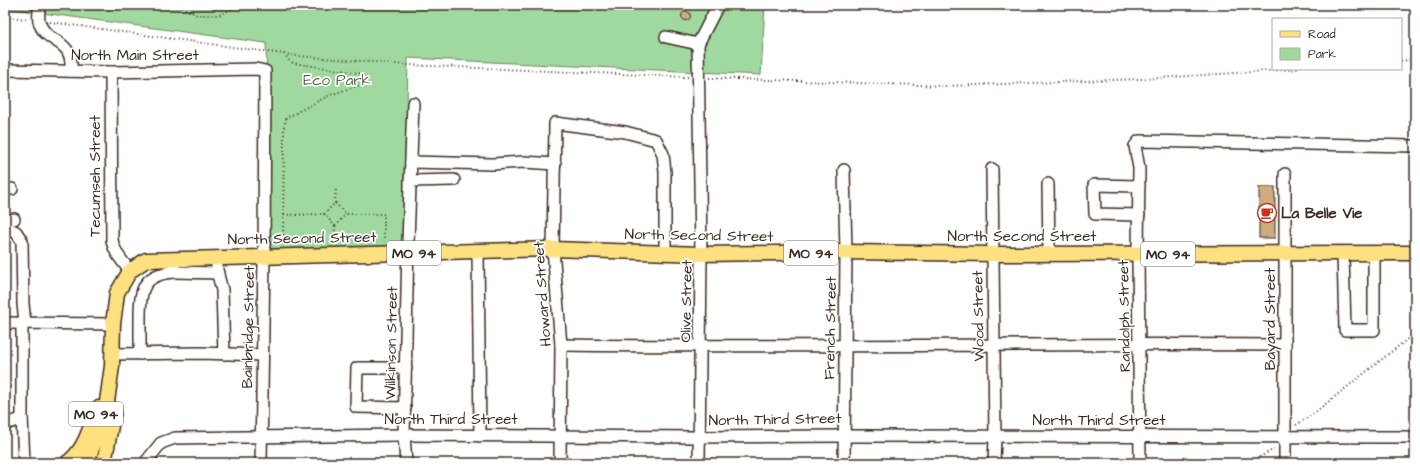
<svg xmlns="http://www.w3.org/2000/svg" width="1420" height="468" font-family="'Architects Daughter',sans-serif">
  <rect width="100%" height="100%" fill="#fff"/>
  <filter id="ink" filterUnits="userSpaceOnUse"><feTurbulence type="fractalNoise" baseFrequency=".025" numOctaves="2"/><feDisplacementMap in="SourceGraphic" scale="8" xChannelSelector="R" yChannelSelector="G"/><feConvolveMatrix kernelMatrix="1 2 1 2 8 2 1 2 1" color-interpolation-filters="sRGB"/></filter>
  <g filter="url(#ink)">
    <!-- green -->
    <polygon fill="#a0d99f" stroke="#6e825e" points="5,5 765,5 761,75 408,58 404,248 270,249 266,43 5,8"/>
    <!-- building -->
    <g fill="#cdad80" stroke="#3b2a1e">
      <circle cx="686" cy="16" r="4.5"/>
      <rect x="1259" y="187" width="16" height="51"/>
    </g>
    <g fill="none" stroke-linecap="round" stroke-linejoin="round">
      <defs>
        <g id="minor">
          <path d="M40,5C39,10 38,16 39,21C45,46 74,36 71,71"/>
          <polyline points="666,37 698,44"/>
          <polyline points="5,70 111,72 256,69 265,71 264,256 261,463"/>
          <path d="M111,72L112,240C114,252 122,261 130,271"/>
          <polyline points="411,162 493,164 524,162 555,164"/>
          <polyline points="992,169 995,437 994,463"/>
          <polyline points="1285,174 1285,463"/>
          <polyline points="410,181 454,180"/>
          <polyline points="1048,184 1049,253"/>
          <polyline points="5,189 12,189"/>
          <polyline points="1139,215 1095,214 1094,185 1139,186"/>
          <polyline points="5,221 14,219"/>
          <polyline points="5,232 12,230 16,232 22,241 23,304 25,323"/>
          <polyline points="478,251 480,436"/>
          <polyline points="1343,253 1345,330 1374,330 1374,253"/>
          <polyline points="217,257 217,271 222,290 224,354"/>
          <polyline points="174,267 174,272 218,273"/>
          <polyline points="5,323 113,324"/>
          <polyline points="22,323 22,416 24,463"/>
          <path d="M561,345C802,348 1044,343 1285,345"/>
          <polyline points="113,354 200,353 262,355"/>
          <path d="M140,354C140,342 140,331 140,319C140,292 141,274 174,272"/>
          <polyline points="405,408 356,407 357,368 406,368"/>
          <polyline points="5,424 22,419"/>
          <polyline points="145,463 161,443 175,438 404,435 699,437 844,436 1415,437"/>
          <polyline points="406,463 404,435 408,242 413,103"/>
          <polyline points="560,463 561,345 553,249 555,123 625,132 656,140 663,154 665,172 665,253"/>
          <polyline points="699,463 701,254 698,44 718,5"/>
          <polyline points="844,463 846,252 844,170"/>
          <polyline points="1140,463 1138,254 1139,168 1135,146 1139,141 1415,146"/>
        </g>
        <g id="major">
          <path d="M67,463C85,451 90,427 98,408"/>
          <polyline points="86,463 105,416 112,366 113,324 117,293 130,271 146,260 553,249 701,254 846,252 993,254 1415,253"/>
          <polyline points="104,463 114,410"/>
        </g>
      </defs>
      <!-- minor casing -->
      <use href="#minor" stroke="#3b2a1e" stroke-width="14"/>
      <!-- major casing -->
      <use href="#major" stroke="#3b2a1e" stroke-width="17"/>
      <!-- path -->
      <g stroke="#3b2a1e" stroke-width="2" stroke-dasharray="1 3" stroke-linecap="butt">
        <polyline points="178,5 197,15 219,15 240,5"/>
        <polyline points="5,17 28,19"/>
        <polyline points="50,22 298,56 409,65 689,77"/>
        <polyline points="1401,61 1415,59"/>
        <polyline points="709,78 947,86 1140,79 1299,69"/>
        <polyline points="335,203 336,188"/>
        <polyline points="324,214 335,226 334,243"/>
        <polyline points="284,215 324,214 335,203 346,214 384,214 384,241"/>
        <polyline points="335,226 346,214"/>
        <polyline points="283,243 284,127 286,118 330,95 363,84 366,78 359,73 293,63 289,60 284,54"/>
        <polyline points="1296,425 1313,414 1415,333"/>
        <polyline points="1249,463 1274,449"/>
      </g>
      <!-- minor -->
      <use href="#minor" stroke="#fff" stroke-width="11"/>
      <!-- major -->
      <use href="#major" stroke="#fde080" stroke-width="14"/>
    </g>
  </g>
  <!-- icons -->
  <defs>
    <symbol id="cafe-ring" viewBox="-11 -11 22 22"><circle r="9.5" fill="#fff" stroke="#c8321e" stroke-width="1.5"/><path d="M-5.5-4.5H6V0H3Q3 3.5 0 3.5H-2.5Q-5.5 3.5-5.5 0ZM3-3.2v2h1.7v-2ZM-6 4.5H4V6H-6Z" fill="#c8321e"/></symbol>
  </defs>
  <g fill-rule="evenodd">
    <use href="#cafe-ring" x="1256" y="202" width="22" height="22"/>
  </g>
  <g text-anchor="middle" stroke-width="3.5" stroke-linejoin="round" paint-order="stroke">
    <!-- shield labels -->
    <g fill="#fff" stroke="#766a62" stroke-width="1">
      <rect x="387" y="241" width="54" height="24" rx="3"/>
      <rect x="784" y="241" width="54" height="24" rx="3"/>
      <rect x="1141" y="242" width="54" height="24" rx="3"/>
      <rect x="69" y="402" width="54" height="24" rx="3"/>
    </g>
    <g font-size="14" font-weight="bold" fill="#3b2a1e">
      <text x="414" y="258">MO 94</text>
      <text x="811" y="258">MO 94</text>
      <text x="1168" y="259">MO 94</text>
      <text x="96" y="419">MO 94</text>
    </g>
    <!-- street labels -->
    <g font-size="15" fill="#3b2a1e" stroke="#fff">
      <text x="135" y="60">North Main Street</text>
      <text transform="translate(95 176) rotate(-90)" y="5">Tecumseh Street</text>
      <text transform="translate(699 235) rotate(1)" y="5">North Second Street</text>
      <text x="1022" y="241">North Second Street</text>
      <text transform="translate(302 238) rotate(-1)" y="5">North Second Street</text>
      <text transform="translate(542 294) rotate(-94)" y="5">Howard Street</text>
      <text transform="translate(686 301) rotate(-89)" y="5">Olive Street</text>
      <text transform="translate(978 316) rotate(-91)" y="5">Wood Street</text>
      <text transform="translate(1124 316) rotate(-91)" y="5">Randolph Street</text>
      <text transform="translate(1270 319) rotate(-90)" y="5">Bayard Street</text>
      <text transform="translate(248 327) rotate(-89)" y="5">Bainbridge Street</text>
      <text transform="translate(830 328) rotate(-89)" y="5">French Street</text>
      <text transform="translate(391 343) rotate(-89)" y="5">Wilkinson Street</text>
      <text x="451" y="424">North Third Street</text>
      <text transform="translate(775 419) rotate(-1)" y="5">North Third Street</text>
      <text x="1099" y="425">North Third Street</text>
    </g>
    <!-- park labels -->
    <g font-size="15" fill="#595f45" stroke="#fff">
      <text x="337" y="85">Eco Park</text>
    </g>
    <!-- poi labels -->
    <g font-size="15" font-weight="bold" fill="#3b2a1e" stroke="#fff" text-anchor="start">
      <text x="1281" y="218">La Belle Vie</text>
    </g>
  </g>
  <!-- margin -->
  <rect width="1420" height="468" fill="none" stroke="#fff" stroke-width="20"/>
  <rect x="10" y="10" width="1400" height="448" fill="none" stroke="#3b2a1e" stroke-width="1.5" filter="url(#ink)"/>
  <!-- legend -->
  <rect x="1272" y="18" width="130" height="52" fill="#ffffff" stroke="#b1aaa5"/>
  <rect x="1280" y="31" width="20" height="6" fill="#fde080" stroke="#b1aaa5"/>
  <text x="1308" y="38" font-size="12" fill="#3b2a1e">Road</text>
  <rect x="1280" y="48" width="20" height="12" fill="#a0d99f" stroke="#b1aaa5"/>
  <text x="1308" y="58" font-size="12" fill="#3b2a1e">Park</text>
</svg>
